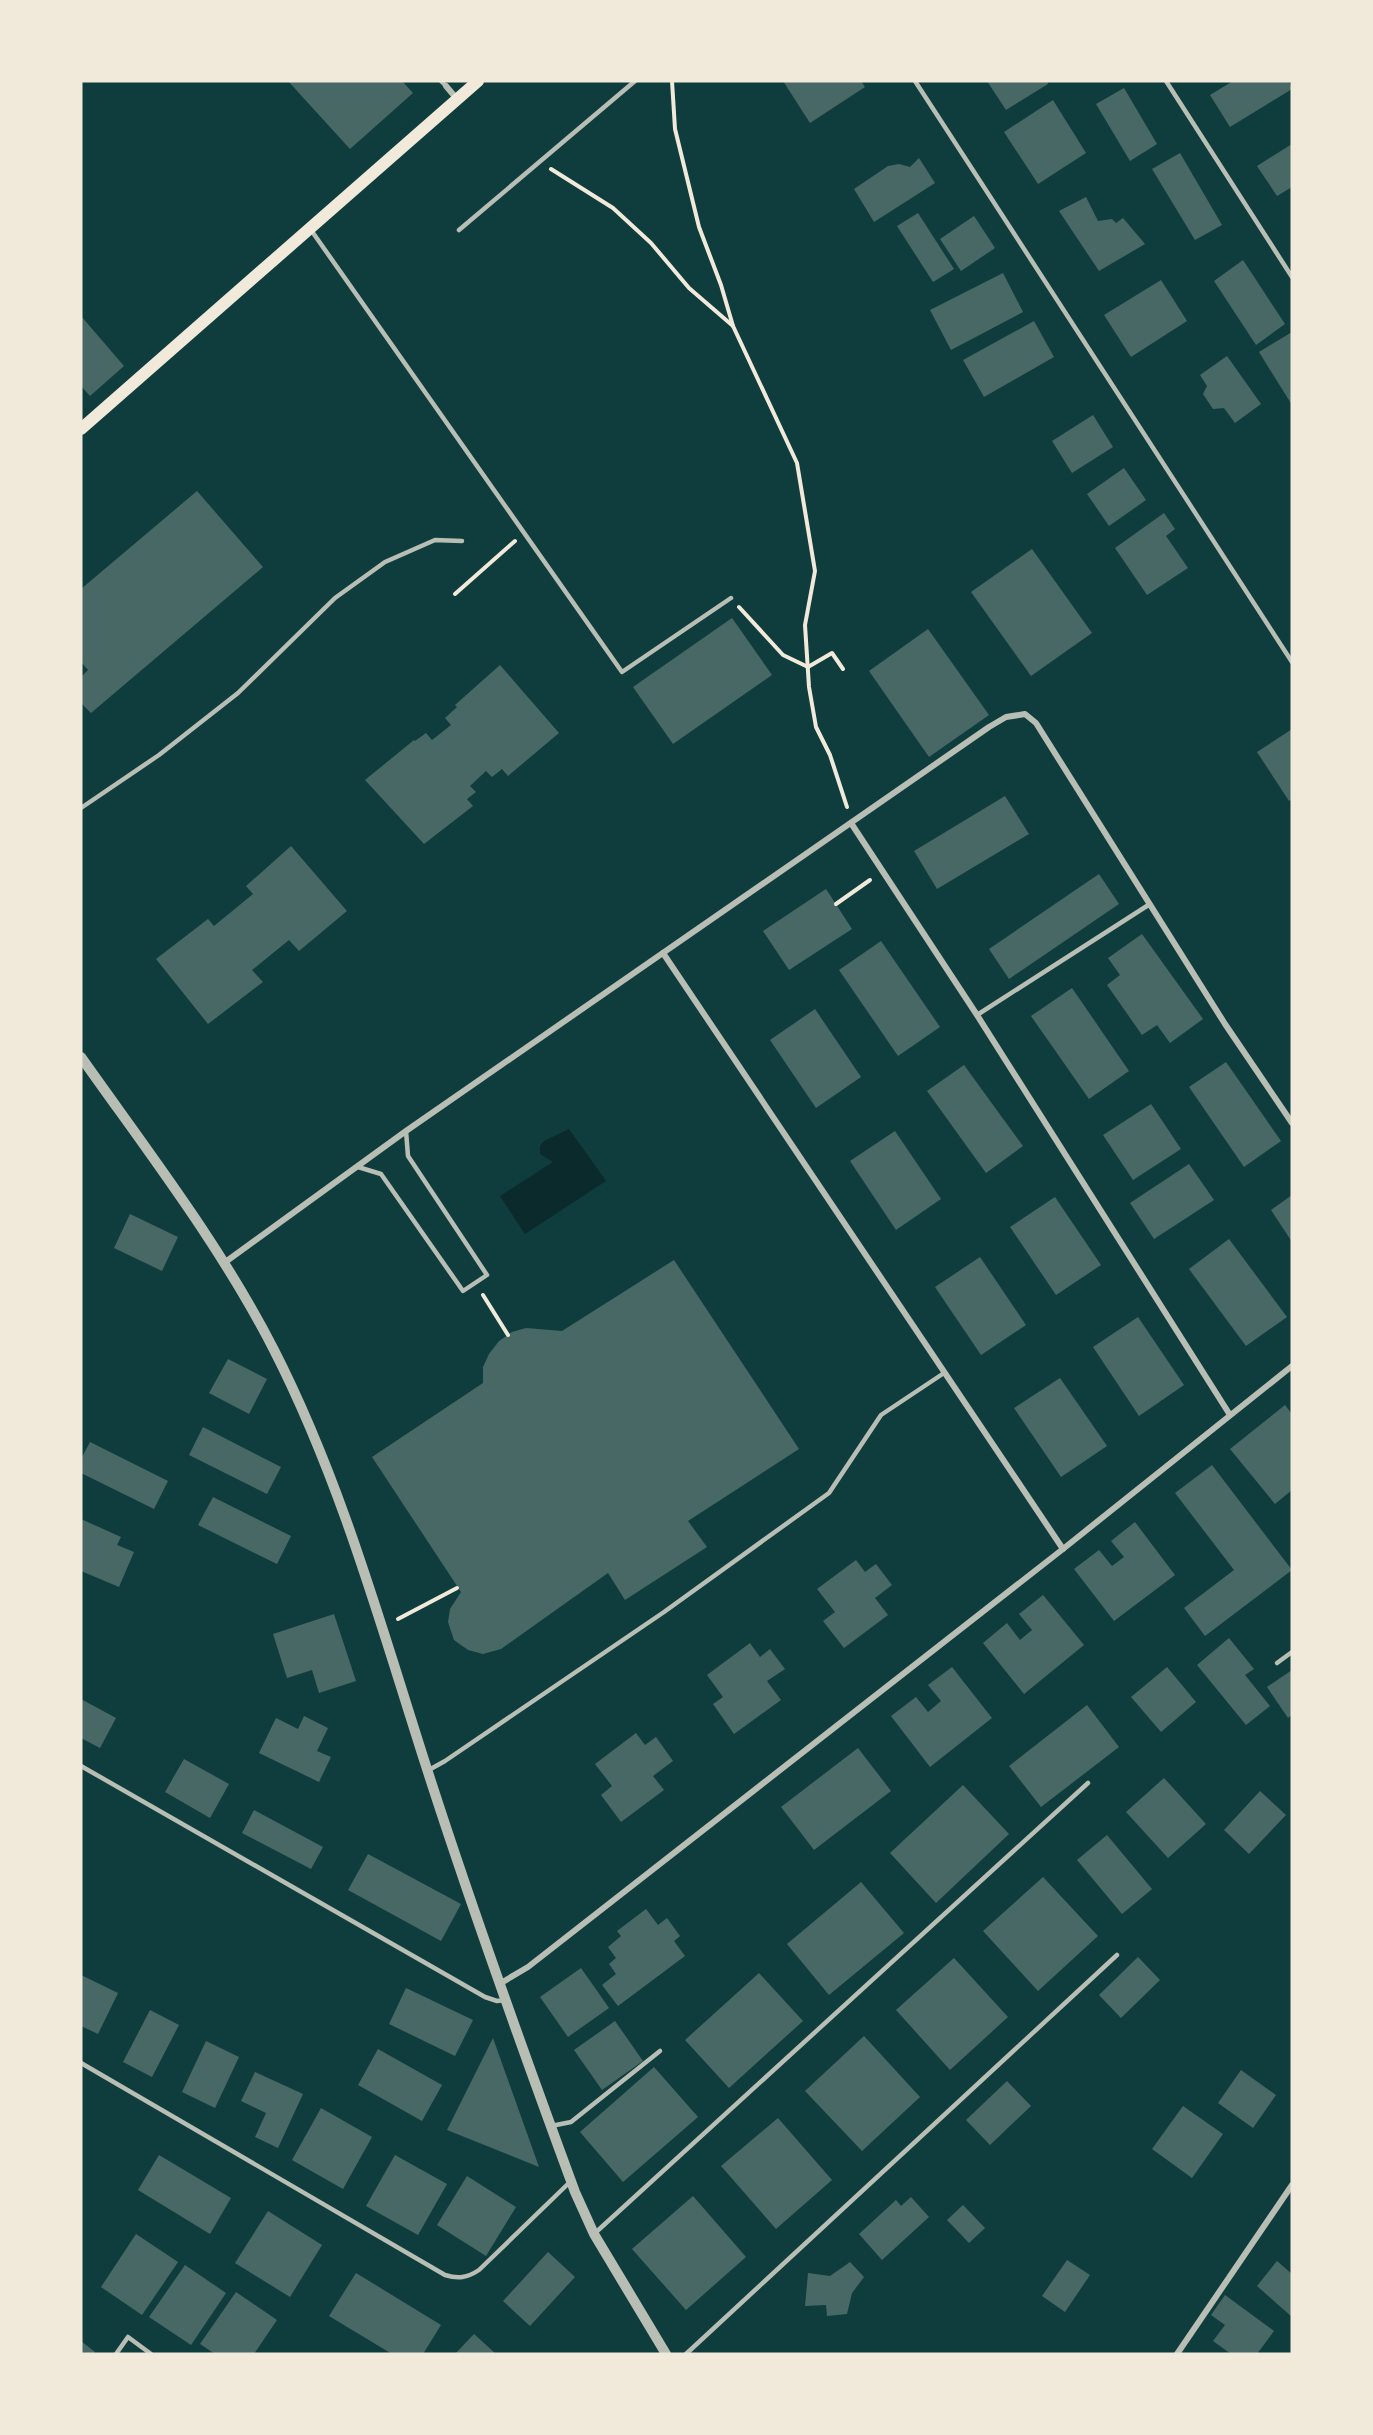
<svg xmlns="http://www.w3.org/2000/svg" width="1373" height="2435" font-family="'Fira Sans',sans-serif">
  <rect width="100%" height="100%" fill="#0f3d3e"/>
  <!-- water -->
  <polygon fill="#0a2a2b" points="569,1129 606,1181 525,1234 500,1196 553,1162 540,1154 540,1146 544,1141"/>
  <!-- building -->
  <g fill="#486865">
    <polygon points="288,81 402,81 413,93 350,149"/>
    <polygon points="783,81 861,81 865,87 810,123"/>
    <polygon points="987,81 1047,81 1048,84 1006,110"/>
    <polygon points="1233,81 1289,81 1292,89 1230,127 1210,95"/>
    <polygon points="1124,88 1157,144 1130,161 1096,104"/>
    <polygon points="1053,100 1086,153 1038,184 1004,132"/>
    <polygon points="1292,144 1292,187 1277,196 1257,166"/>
    <polygon points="1180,153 1222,225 1195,240 1152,169"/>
    <polygon points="919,158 935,183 874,222 854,189 888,166 899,164 910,167"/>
    <polygon points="1086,197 1098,221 1112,219 1116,223 1123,218 1145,244 1099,271 1059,211"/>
    <polygon points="918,213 954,269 933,282 897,226"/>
    <polygon points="974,216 995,248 961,271 940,239"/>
    <polygon points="1243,260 1285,324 1256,345 1214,281"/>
    <polygon points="1003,273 1023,312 951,350 930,310"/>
    <polygon points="1161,280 1187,321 1131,357 1104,315"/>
    <polygon points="81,316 124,366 90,396 81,386"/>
    <polygon points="1034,321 1054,357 984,397 963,360"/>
    <polygon points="1292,332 1292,405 1259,352"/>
    <polygon points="1227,356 1261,404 1235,423 1224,408 1213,409 1203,394 1207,386 1200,375"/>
    <polygon points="1093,415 1113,447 1072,473 1052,441"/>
    <polygon points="1124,468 1146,500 1109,526 1087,494"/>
    <polygon points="197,491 263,567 91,713 81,703 81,677 88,670 81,662 81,589"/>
    <polygon points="1164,513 1175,529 1166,536 1188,568 1147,595 1115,548"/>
    <polygon points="1032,549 1092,633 1031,676 971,592"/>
    <polygon points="732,618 772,675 673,744 633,687"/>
    <polygon points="928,629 989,715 929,757 869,671"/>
    <polygon points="500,665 559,733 508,776 502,769 492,777 486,771 470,786 476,792 467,799 473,806 424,844 365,780 414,740 415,741 426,733 432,740 451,725 445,718 457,707 455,705"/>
    <polygon points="1292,729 1292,799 1289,801 1257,752"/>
    <polygon points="1005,796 1029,834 937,889 914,851"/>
    <polygon points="291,846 347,911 299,951 289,940 252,970 263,982 208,1024 156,959 208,919 214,926 253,894 246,886"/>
    <polygon points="1099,874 1119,904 1009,979 989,949"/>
    <polygon points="826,889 852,929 789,970 763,931"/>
    <polygon points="1142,934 1203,1019 1170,1043 1157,1025 1142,1035 1107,985 1120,975 1108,958"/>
    <polygon points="881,941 940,1027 898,1056 839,970"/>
    <polygon points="1072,988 1129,1071 1089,1099 1031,1016"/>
    <polygon points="815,1009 861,1077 816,1108 770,1040"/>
    <polygon points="1226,1062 1281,1141 1244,1167 1189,1087"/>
    <polygon points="964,1065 1023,1146 986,1173 927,1091"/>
    <polygon points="1151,1104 1181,1149 1133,1180 1103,1135"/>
    <polygon points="895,1131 941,1199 896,1230 850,1161"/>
    <polygon points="1189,1164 1214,1200 1154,1239 1130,1203"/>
    <polygon points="1292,1195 1292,1242 1271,1210"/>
    <polygon points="1055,1197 1101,1265 1056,1295 1010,1227"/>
    <polygon points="130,1214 178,1237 162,1271 114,1248"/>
    <polygon points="1229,1239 1287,1317 1246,1346 1189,1269"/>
    <polygon points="980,1257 1026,1325 981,1355 935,1287"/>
    <polygon points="674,1260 799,1449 688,1521 707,1547 625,1600 608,1573 501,1649 483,1654 468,1650 454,1640 448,1622 450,1609 461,1592 372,1457 483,1383 483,1367 489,1354 499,1341 512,1332 526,1328 562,1331"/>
    <polygon points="1138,1317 1184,1385 1139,1416 1093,1347"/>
    <polygon points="228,1359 267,1379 249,1414 209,1393"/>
    <polygon points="1060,1378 1107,1446 1061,1477 1014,1408"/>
    <polygon points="1285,1405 1292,1414 1292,1490 1275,1504 1230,1449"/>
    <polygon points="203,1427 281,1467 267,1494 189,1455"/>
    <polygon points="90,1442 168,1481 154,1509 81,1473 81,1459"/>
    <polygon points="1212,1465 1292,1570 1205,1636 1184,1608 1234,1570 1175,1493"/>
    <polygon points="213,1497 291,1536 277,1564 198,1525"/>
    <polygon points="81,1519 121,1537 117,1545 134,1552 119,1587 81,1571"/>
    <polygon points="1135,1522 1175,1575 1114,1621 1074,1569 1099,1550 1112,1566 1124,1557 1111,1541"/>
    <polygon points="856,1560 865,1572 876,1564 892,1585 875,1598 888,1615 844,1648 823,1621 835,1612 817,1589"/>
    <polygon points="1043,1595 1084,1645 1024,1694 983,1643 1007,1623 1020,1640 1032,1630 1019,1614"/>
    <polygon points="334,1614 356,1681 319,1693 312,1670 287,1678 273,1634"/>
    <polygon points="1229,1638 1254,1669 1245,1675 1270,1706 1246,1725 1197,1665"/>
    <polygon points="750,1643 760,1657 770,1649 785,1669 767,1681 781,1700 734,1734 713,1704 723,1697 707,1675"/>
    <polygon points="952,1667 992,1718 930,1767 891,1716 916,1697 928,1712 941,1701 928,1685"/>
    <polygon points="1167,1667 1196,1702 1161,1732 1131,1697"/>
    <polygon points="1292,1670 1292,1715 1288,1718 1267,1687"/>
    <polygon points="81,1699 116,1718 100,1748 81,1738"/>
    <polygon points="1087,1705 1119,1747 1041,1807 1009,1766"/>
    <polygon points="304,1716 328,1728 317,1751 331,1757 319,1782 259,1753 276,1718 298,1729"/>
    <polygon points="636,1733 645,1745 656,1737 673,1761 653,1776 664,1790 621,1822 601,1795 612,1786 595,1764"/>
    <polygon points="858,1748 891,1791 814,1850 781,1807"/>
    <polygon points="184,1759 229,1784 210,1818 165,1792"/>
    <polygon points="1164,1778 1206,1824 1168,1858 1126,1812"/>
    <polygon points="963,1785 1009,1834 936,1903 890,1853"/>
    <polygon points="1260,1791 1286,1815 1249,1854 1224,1830"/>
    <polygon points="254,1810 323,1847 311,1869 242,1833"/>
    <polygon points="1107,1835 1152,1889 1122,1914 1077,1860"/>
    <polygon points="368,1854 461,1904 441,1941 348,1890"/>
    <polygon points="1043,1877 1098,1936 1038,1991 983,1931"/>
    <polygon points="861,1882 904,1933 829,1995 787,1944"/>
    <polygon points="646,1909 658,1925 667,1918 680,1936 674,1941 685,1956 618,2006 602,1985 616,1974 609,1964 616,1958 608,1947 621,1936 617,1931"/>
    <polygon points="1138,1957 1160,1980 1121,2018 1099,1995"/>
    <polygon points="954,1958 1008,2017 950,2070 896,2010"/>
    <polygon points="581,1968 609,2008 568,2037 540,1997"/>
    <polygon points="759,1973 803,2021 729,2088 685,2040"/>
    <polygon points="81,1975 118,1993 98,2034 81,2026"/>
    <polygon points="406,1988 473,2020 455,2056 389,2024"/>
    <polygon points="150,2010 179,2025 152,2077 123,2062"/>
    <polygon points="615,2021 643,2061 602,2090 574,2050"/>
    <polygon points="864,2036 920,2097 862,2151 805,2091"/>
    <polygon points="493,2038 539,2167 447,2130"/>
    <polygon points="206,2041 239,2057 215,2108 182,2092"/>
    <polygon points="378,2049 442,2085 422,2121 358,2085"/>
    <polygon points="654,2067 698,2117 623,2182 580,2132"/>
    <polygon points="1241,2070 1276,2095 1253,2128 1218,2103"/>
    <polygon points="255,2072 303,2094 278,2148 255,2137 266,2113 241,2101"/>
    <polygon points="1007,2081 1031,2106 990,2145 966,2120"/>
    <polygon points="1183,2106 1223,2134 1192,2178 1152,2149"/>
    <polygon points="321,2108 372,2137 343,2189 292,2160"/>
    <polygon points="778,2118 832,2180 776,2229 721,2166"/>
    <polygon points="159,2155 231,2198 210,2234 138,2190"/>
    <polygon points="395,2155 447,2184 418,2235 366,2206"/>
    <polygon points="467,2176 516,2207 486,2256 437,2225"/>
    <polygon points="693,2196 746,2257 686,2310 632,2249"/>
    <polygon points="911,2197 929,2217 882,2260 859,2234 896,2200 901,2206"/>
    <polygon points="963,2205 985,2228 969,2243 947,2220"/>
    <polygon points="268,2211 322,2245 290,2297 235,2263"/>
    <polygon points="136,2234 178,2262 142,2315 101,2287"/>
    <polygon points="548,2252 575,2277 530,2326 503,2301"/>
    <polygon points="1067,2260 1090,2275 1065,2312 1042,2296"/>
    <polygon points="1277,2261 1292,2274 1292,2317 1257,2286"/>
    <polygon points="850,2262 864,2277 852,2293 847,2314 827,2316 826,2305 805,2306 808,2273 830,2276"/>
    <polygon points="185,2265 226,2293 191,2345 149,2317"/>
    <polygon points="356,2273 441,2325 423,2354 392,2354 329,2316"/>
    <polygon points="236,2292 277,2320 254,2354 215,2354 200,2344"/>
    <polygon points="1225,2295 1274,2331 1257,2354 1231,2354 1213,2341 1225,2325 1211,2315"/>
    <polygon points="474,2334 496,2354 455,2354"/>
    <polygon points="81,2341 95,2352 94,2354 81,2354"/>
  </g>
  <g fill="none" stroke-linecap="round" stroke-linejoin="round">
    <!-- path -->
    <g stroke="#f1e9da" stroke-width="4">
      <polyline points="672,81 675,129 699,227 721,285 733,326 797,463 815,571 805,625 809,687 816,727 830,755 847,807"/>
      <polyline points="551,169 613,208 651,243 689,288 733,326"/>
      <polyline points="455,594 515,541"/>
      <polyline points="739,607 783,655 808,667 832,653 843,669"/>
      <polyline points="836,904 870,880"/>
      <polyline points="483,1295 508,1335"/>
      <polyline points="398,1619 457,1588"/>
    </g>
    <!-- service -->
    <g stroke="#b8beb3" stroke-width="4.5">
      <polyline points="441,81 446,86"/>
      <polyline points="915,81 1292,662"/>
      <polyline points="1166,81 1292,277"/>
      <polyline points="311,230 622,672 731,598"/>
      <polyline points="459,230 635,81"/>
      <polyline points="81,808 159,755 238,693 335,598 385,562 435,540 462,541"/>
      <polyline points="977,1015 1150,904"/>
      <polyline points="358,1167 381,1174 463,1291 487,1275 408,1156 406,1131"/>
      <polyline points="1277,1663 1292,1652"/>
      <polyline points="81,1766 485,1997 497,2001 505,2000"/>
      <polyline points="427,1771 445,1761 664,1612 829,1493 881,1415 944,1373"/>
      <path d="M81,2063L445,2275C458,2279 467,2278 479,2270L571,2181"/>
      <polyline points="551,2126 571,2122 660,2051"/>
      <polyline points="594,2234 1088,1783"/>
      <polyline points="116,2354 128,2337 151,2354"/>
      <polyline points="686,2354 1117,1955"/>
    </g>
    <!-- minor -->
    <g stroke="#b8beb3" stroke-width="6">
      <polyline points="446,86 457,99"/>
      <polyline points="851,823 977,1015 1230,1415"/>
      <polyline points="663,953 1063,1549"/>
      <polyline points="224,1263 406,1131 989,727 1006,717 1025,714 1036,723 1225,1024 1292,1123"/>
      <polyline points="501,1983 528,1967 1063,1549 1292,1366"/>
      <polyline points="1177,2354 1292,2185"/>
    </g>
    <!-- tertiary -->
    <path stroke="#b8beb3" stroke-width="10" d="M81,1057C148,1152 221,1246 274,1350C341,1481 381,1626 426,1766C472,1909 523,2051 575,2192L594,2234L666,2354"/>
    <!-- secondary -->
    <polyline stroke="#f1e9da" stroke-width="12" points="81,429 478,81"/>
  </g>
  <!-- border -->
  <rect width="1373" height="2435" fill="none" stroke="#f1e9da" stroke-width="165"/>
</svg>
